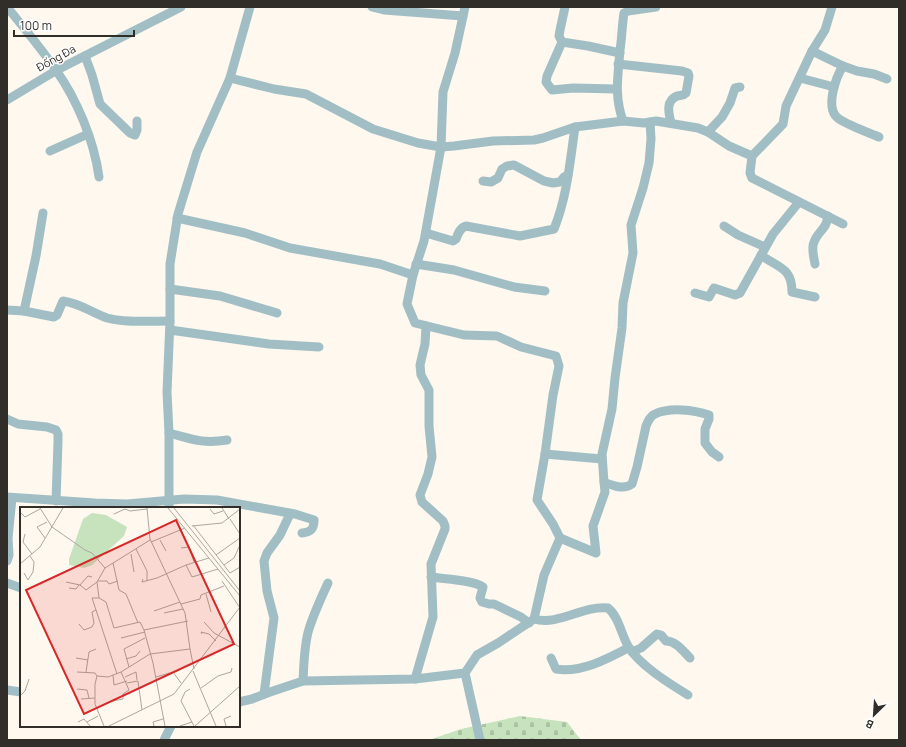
<svg xmlns="http://www.w3.org/2000/svg" width="906" height="747" font-family="Manrope,sans-serif">
  <defs>
    <pattern id="cemetery-stones" width="16" height="16" patternUnits="userSpaceOnUse"><rect width="16" height="16" fill="#c7e3bd"/><path d="M2 7V4a2 2 0 0 1 4 0v3zM10 15v-3a2 2 0 0 1 4 0v3z" fill="#abc3a2"/></pattern>
  </defs>
  <rect width="100%" height="100%" fill="#fff8ef"/>
  <!-- cemetery -->
  <polygon fill="url(#cemetery-stones)" points="520,716 567,722 581,740 429,740 461,729"/>
  <g fill="none" stroke-linecap="round" stroke-linejoin="round">
    <!-- street -->
    <g stroke="#a2bec5" stroke-width="9">
      <path d="M7,7C24,28 41,48 56,70C77,100 94,140 99,177"/>
      <polyline points="372,7 384,10 463,16"/>
      <polyline points="565,7 560,30 559,36 562,42 588,46 620,53"/>
      <polyline points="562,42 547,76 546,82 552,90 573,88 616,89"/>
      <polyline points="812,51 843,66 857,71 874,74 887,79"/>
      <polyline points="85,56 92,75 100,104 130,133 135,135 137,130 137,121"/>
      <path d="M618,64L682,71L688,73L689,76L686,93C683,96 681,95 677,96C665,101 669,114 671,123"/>
      <path d="M843,66C836,77 824,109 839,119C850,126 867,132 879,137"/>
      <polyline points="230,78 250,7"/>
      <polyline points="800,78 834,87"/>
      <polyline points="7,100 57,70 181,7"/>
      <path d="M623,121C614,95 618,77 620,50C622,38 622,25 624,13L628,11L656,7"/>
      <path d="M650,122L651,139L649,163L643,188L631,225L633,253L623,303L622,328L615,378L612,409L602,454L604,482C613,486 624,490 632,484L637,467L646,426C648,421 650,416 655,414C670,407 694,410 709,415V419L705,429V443L712,452L719,457"/>
      <polyline points="708,132 722,117 730,103 735,88 740,87"/>
      <polyline points="50,151 88,134"/>
      <polyline points="752,156 783,124 786,106 812,51 825,30 832,7"/>
      <polyline points="483,181 491,182 498,178 502,169 507,166 514,165 544,181 553,183 560,182 564,177 568,175"/>
      <polyline points="177,218 245,233 290,248 380,264 413,275 424,241 441,147 443,92 455,53 465,7"/>
      <polyline points="724,226 738,235 765,247"/>
      <path d="M426,233L453,241L456,239C458,233 460,228 466,226L520,236L554,229C567,197 570,162 575,127"/>
      <path d="M761,255C778,268 792,267 792,292L815,297"/>
      <polyline points="416,264 454,270 514,287 545,291"/>
      <path d="M815,264C814,258 811,248 814,242C818,231 827,229 828,216"/>
      <polyline points="170,289 220,296 277,313"/>
      <polyline points="695,293 709,297 714,288 735,295 740,293 773,234 799,202"/>
      <path d="M7,310L24,311L54,317L57,315L63,301C80,303 92,313 107,318C127,323 150,321 170,321"/>
      <polyline points="24,311 36,256 43,213"/>
      <polyline points="170,330 269,344 319,347"/>
      <polyline points="7,419 18,424 47,427 56,430 58,434 58,442 56,501"/>
      <path d="M169,433C192,439 202,444 227,440"/>
      <polyline points="545,454 602,459"/>
      <path d="M7,497L95,503L127,504L184,499L217,500L295,514L314,520C314,529 311,532 302,533"/>
      <polyline points="169,508 169,433 167,392 170,321 170,264 178,214 197,152 230,78 274,89 306,94 373,129 418,143 441,147 454,146 493,141 534,140 543,138 575,127 623,121 644,123 656,121 698,128 708,132 729,146 752,156 750,173 752,178 843,224"/>
      <polyline points="560,538 596,553 593,526 605,492 604,482"/>
      <polyline points="7,561 9,555 8,538 12,498"/>
      <path d="M431,577C443,579 474,580 483,587L480,598L482,602L489,604H494L521,617L529,623"/>
      <polyline points="7,583 21,588"/>
      <path d="M534,619C559,626 583,605 608,608C619,617 621,634 628,646C639,665 670,684 688,695"/>
      <path d="M632,652L641,648L657,634L661,635L666,641C676,641 683,651 690,658"/>
      <path d="M551,658L556,669C581,673 607,659 628,648"/>
      <polyline points="465,673 480,740"/>
      <polyline points="415,679 433,617 431,564 445,529 445,526 443,521 422,502 420,495 428,474 432,457 429,426 429,390 421,375 420,365 425,344 426,326"/>
      <path d="M303,681C304,663 304,645 309,629C314,613 321,598 328,583"/>
      <polyline points="7,690 21,692"/>
      <polyline points="264,694 274,618 267,591 264,561 267,553 280,535 289,516 288,513"/>
      <polyline points="239,702 252,699 270,692 303,681 415,679 465,673 477,655 498,643 534,619 544,575 560,538 553,524 537,500 545,454 553,395 559,366 556,356 521,347 497,336 464,335 415,323 407,304 413,275"/>
      <polyline points="164,740 171,726"/>
    </g>
  </g>
  <g text-anchor="middle" stroke-width="3" stroke-linejoin="round" paint-order="stroke">
    <!-- street labels -->
    <g font-size="11" fill="#312d28" stroke="#fff">
      <text transform="translate(56 58) rotate(-29)" y="4">Đống Đa</text>
    </g>
  </g>
  <!-- overview -->
  <g transform="translate(20 507)">
    <rect width="220" height="220" fill="#fff8ef"/>
    <path d="M72,6L86,8L107,20L104,29L72,58L64,61L49,58V52L63,12Z" fill="#c7e3bd"/>
    <path fill="none" stroke="#ada79f" stroke-width="1" d="M20,1L32,20L65,43L72,46L85,61M148,1L220,89M154,1L220,84M202,1L209,12M190,2L194,7L203,4M0,5L5,10L20,2M94,7L105,2L110,4L127,2M210,12L220,27M173,18L210,66L220,60M172,19L202,16L220,2M5,27L3,35L12,47M25,31L17,20L27,15M140,33L146,44M131,35L165,21M161,41L169,40L174,55M116,42L127,64V74M111,47L114,65M196,48L220,31M93,56L99,83L106,87L118,116M0,57L20,40L43,1M166,58L172,70L198,62M204,58L214,51L220,38M4,66L8,73L13,65L14,55L10,49M123,72L122,75L137,71L166,58L189,51M78,74H87L89,77L98,74M202,74L220,101M46,75L60,78L66,83L77,75M60,78L68,69L72,70M49,81L56,82L59,78M186,87L191,105M161,97L180,92L181,88L204,79M76,103L72,91H79M134,104L160,95M144,106L163,102M184,115L194,126L220,140M59,117L64,123L72,120L74,116L72,105L76,103L97,167M124,123L120,115L94,121L86,95L79,91L77,75L85,61L130,33M182,127L181,125L189,127L196,134M101,131L125,125M170,142L174,162M56,151L68,153M106,152L116,149L120,144M109,160L104,142L125,131M173,164L196,219M57,165L75,166L77,169L88,170L101,165L130,147L170,142L165,106L130,32L127,1M66,165L69,145L76,142M93,168L94,178L107,174M77,169L75,177V197L84,219M105,170L116,165L117,173M136,170L153,165L161,176M107,176L118,174L122,203M181,181L198,169L211,165L212,161M57,182L67,183L69,191M170,182L165,185L161,194L174,219M0,189L5,184L9,172M61,192L75,191M93,194L103,192V187L109,183L101,165M58,215L64,212L70,219M67,215L78,209M89,219L154,187L220,100M134,219L133,215L143,212M145,219L133,156L124,123L168,114M160,219L172,215M175,219L220,179M206,219L204,212L211,209"/>
    <path fill="#d62828" fill-opacity="0.15" stroke="#d62828" stroke-width="2" d="M156,13L214,137L64,207L6,83Z"/>
    <rect width="220" height="220" fill="none" stroke="#312d28" stroke-width="2"/>
  </g>
  <!-- border -->
  <rect width="906" height="747" fill="none" stroke="#312d28" stroke-width="16"/>
  <!-- north arrow -->
  <g transform="translate(874 715) rotate(205)" stroke="#ffffff" stroke-width="3" paint-order="stroke">
  <path d="M0-3L7 15L0 10L-7 15Z" fill="#312d28"/>
  <text y="-6" font-size="11" font-weight="bold" text-anchor="middle" fill="#312d28">B</text>
  </g>
  <!-- scale -->
  <path d="M14 30v6h120v-6" fill="none" stroke="#312d28" stroke-width="2"/>
  <text x="20" y="30" font-size="12" fill="#312d28" stroke="#ffffff" stroke-width="3" paint-order="stroke">100 m</text>
</svg>
